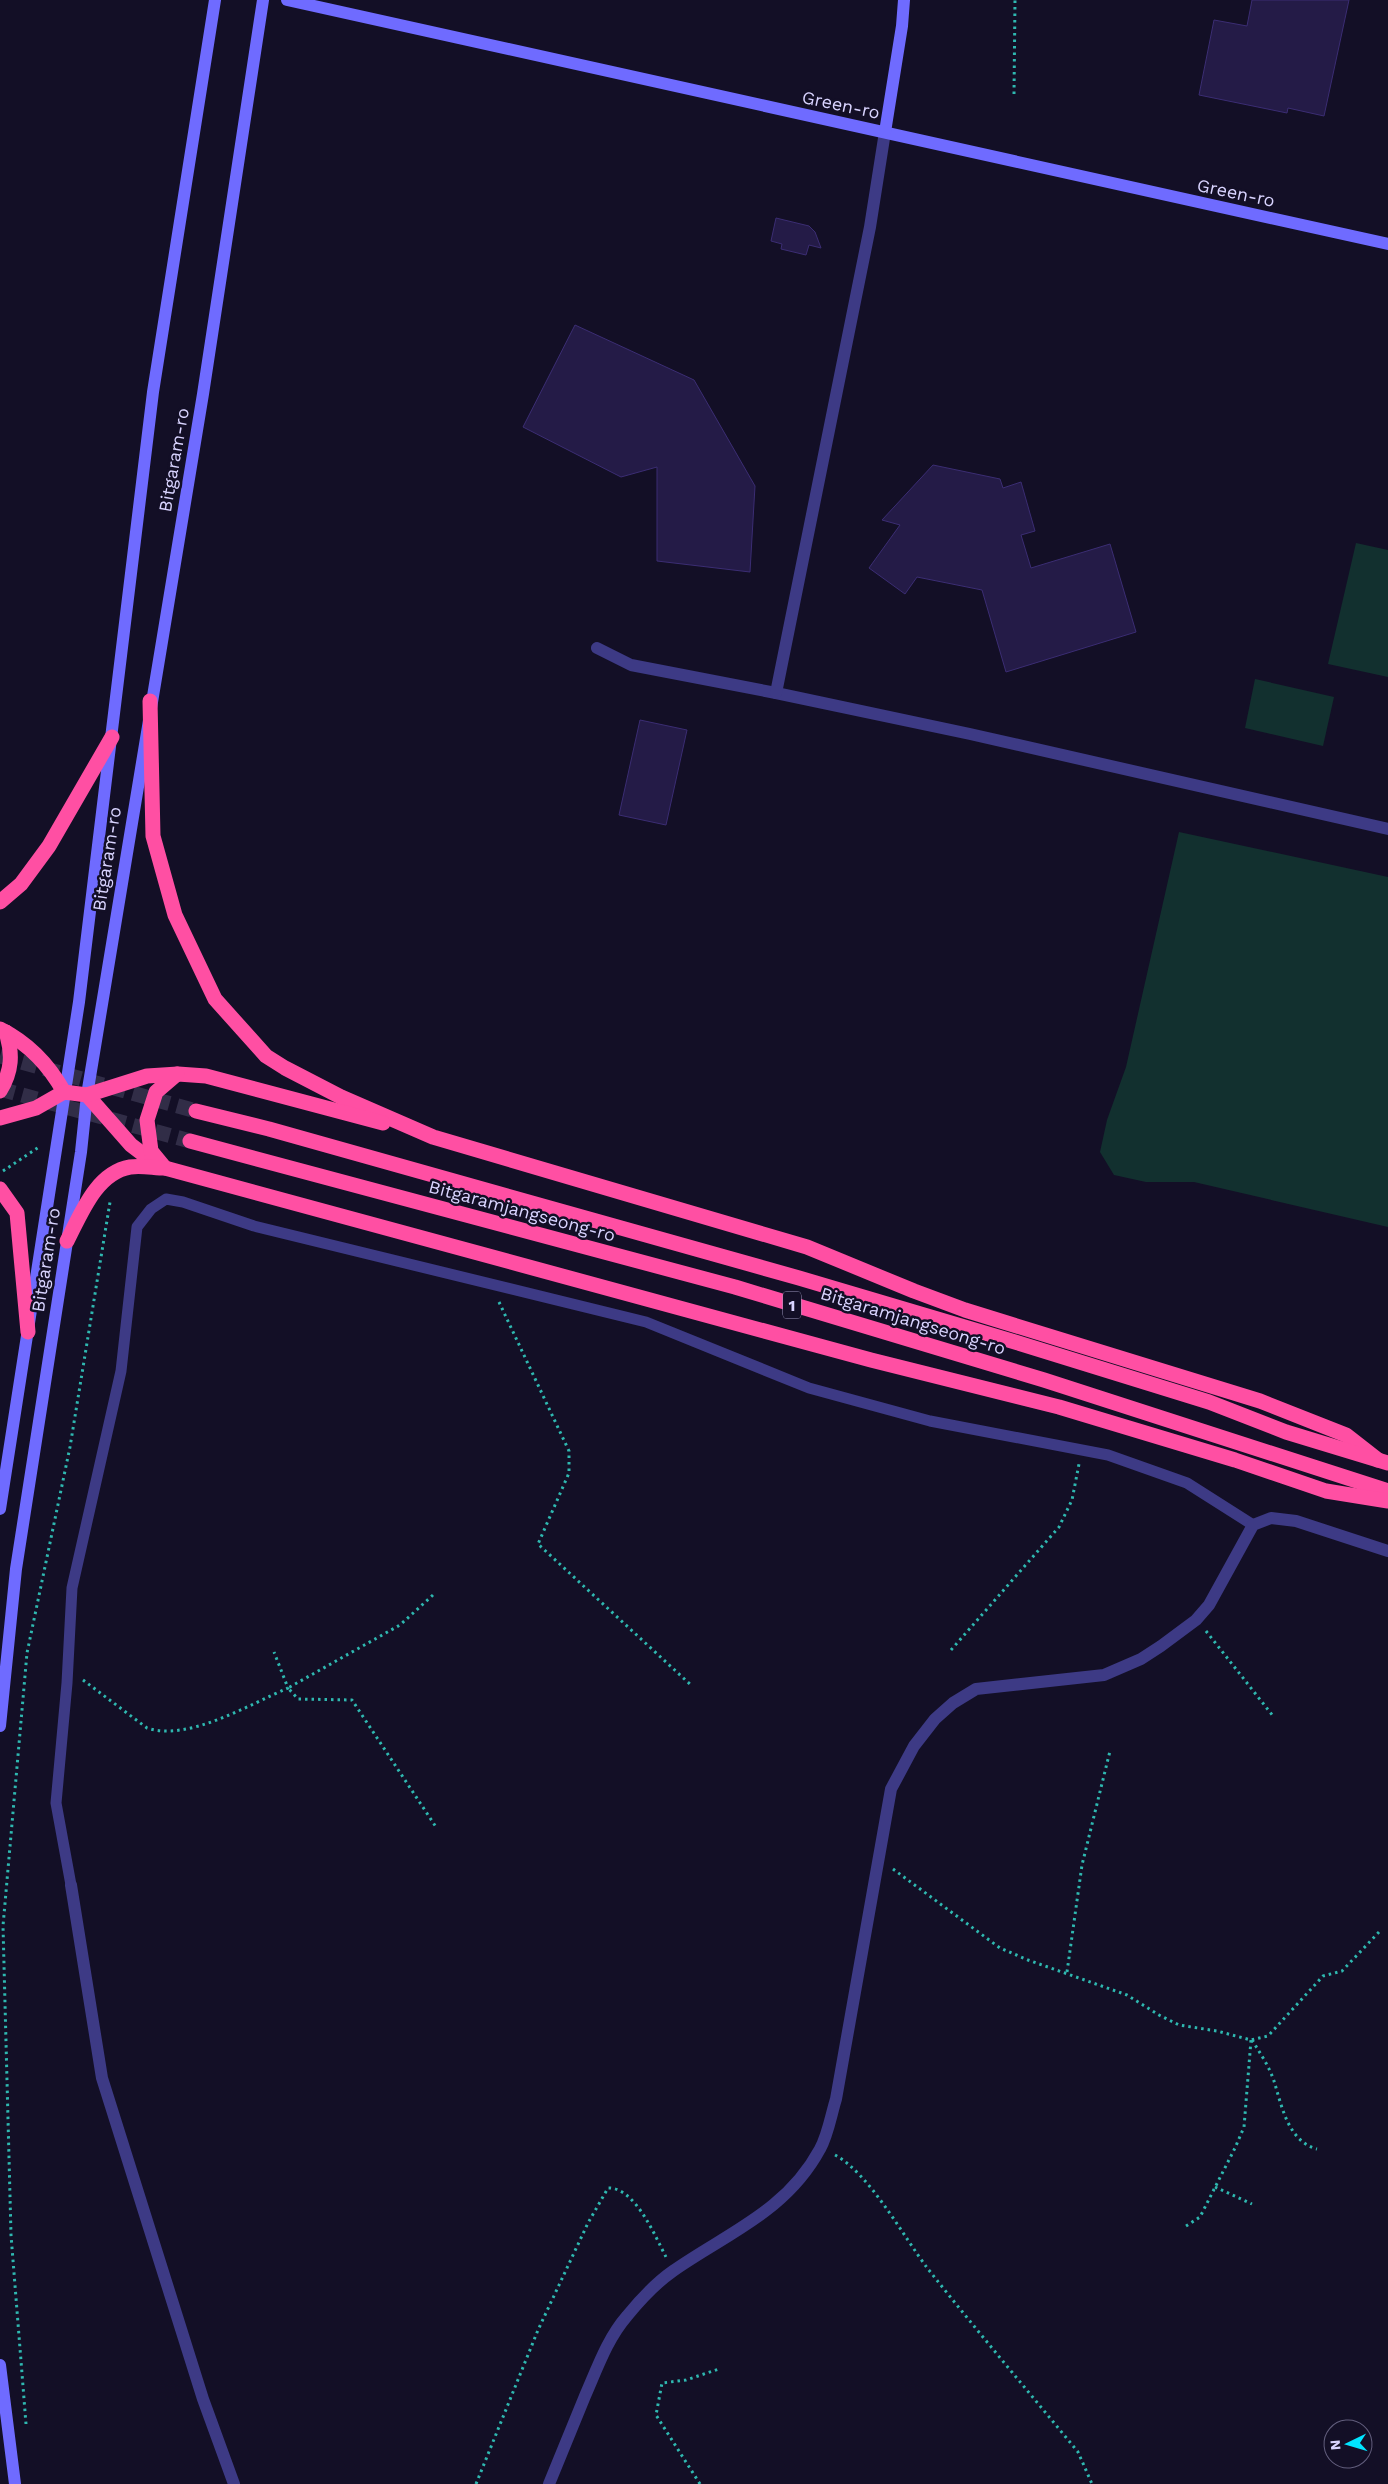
<svg xmlns="http://www.w3.org/2000/svg" width="1388" height="2484" font-family="'Work Sans',sans-serif">
  <rect width="100%" height="100%" fill="#130f26"/>
  <!-- green -->
  <g fill="#12302f">
    <polygon points="1356,543 1388,550 1388,677 1328,664"/>
    <polygon points="1255,679 1334,697 1323,746 1245,728"/>
    <polygon points="1179,832 1388,877 1388,1227 1194,1182 1146,1182 1114,1175 1100,1152 1107,1120 1126,1067"/>
  </g>
  <!-- building -->
  <g fill="#241b47" stroke="#3b2d73">
    <polygon points="1252,0 1349,0 1324,116 1288,108 1287,113 1199,95 1214,20 1247,26"/>
    <polygon points="776,218 809,226 815,232 821,248 809,245 806,255 781,249 782,244 771,241"/>
    <polygon points="575,325 694,380 755,486 750,572 657,561 657,467 621,477 523,427"/>
    <polygon points="933,465 1000,479 1003,488 1021,482 1035,531 1021,535 1031,568 1110,544 1136,632 1006,672 982,590 917,577 905,594 869,568 900,525 882,520"/>
    <polygon points="640,720 687,730 666,825 619,815"/>
  </g>
  <g fill="none" stroke-linecap="round" stroke-linejoin="round">
    <!-- highway-tunnel -->
    <g stroke="#312d47" stroke-width="15" stroke-dasharray="15 8" stroke-linecap="butt">
      <polyline points="0,1056 196,1111"/>
      <polyline points="0,1089 190,1141"/>
    </g>
    <!-- path -->
    <g stroke="#2fb8b0" stroke-width="3" stroke-dasharray="2.5 4" stroke-linecap="butt">
      <polyline points="1014,94 1015,0"/>
      <polyline points="3,1171 39,1147"/>
      <polyline points="499,1302 569,1451 569,1473 538,1544 692,1686"/>
      <polyline points="433,1595 400,1625 288,1688 298,1699 352,1700 436,1827"/>
      <polyline points="1206,1631 1273,1716"/>
      <polyline points="951,1650 1059,1527 1072,1500 1079,1464"/>
      <path d="M83,1680L147,1728C188,1742 250,1704 288,1688L274,1652"/>
      <polyline points="893,1869 1000,1948 1028,1960 1127,1995 1159,2015 1179,2025 1217,2031 1251,2040 1268,2036 1323,1976 1342,1971 1379,1932"/>
      <polyline points="1067,1972 1082,1865 1110,1751"/>
      <path d="M1252,2040C1260,2053 1269,2066 1274,2081C1282,2107 1288,2141 1317,2149"/>
      <path d="M835,2155C870,2174 903,2236 928,2269C977,2331 1028,2391 1078,2452L1092,2484"/>
      <polyline points="1215,2187 1252,2204"/>
      <polyline points="1186,2226 1200,2217 1235,2148 1244,2127 1251,2040"/>
      <polyline points="26,2424 11,2235 3,1926 27,1653 70,1447 110,1202"/>
      <path d="M476,2484L538,2330L588,2223L608,2188C635,2187 655,2236 666,2257"/>
      <polyline points="700,2484 656,2415 662,2383 686,2380 719,2369"/>
    </g>
    <!-- lane -->
    <polyline stroke="#3d3a85" stroke-width="11" points="71,1885 56,1803 67,1683 72,1588 121,1371 137,1227 151,1209 166,1199 183,1202 254,1226 646,1322 809,1388 930,1421 1108,1455 1187,1483 1253,1525"/>
    <!-- street -->
    <g stroke="#3d3a85" stroke-width="12">
      <polyline points="597,648 631,665 776,693 970,734 1388,829"/>
      <polyline points="776,693 870,227 885,132"/>
      <polyline points="71,1885 102,2078 203,2399 234,2484"/>
      <path d="M549,2484C561,2455 573,2426 585,2396C597,2369 607,2339 627,2316C640,2300 656,2283 673,2271C727,2233 786,2212 820,2149C828,2135 831,2115 836,2099L891,1789L914,1746L935,1719L953,1703L976,1689L1104,1675L1141,1659L1161,1646L1196,1620L1209,1605L1253,1525L1271,1518L1296,1521L1388,1551"/>
    </g>
    <!-- secondary -->
    <g stroke="#6f6bff" stroke-width="12">
      <polyline points="287,0 1388,244"/>
      <polyline points="885,132 902,26 904,0"/>
      <polyline points="0,1509 79,1002 153,392 215,0"/>
      <polyline points="0,1726 16,1569 81,1152 87,1095 203,394 263,0"/>
      <polyline points="0,2365 15,2484"/>
    </g>
    <!-- highway -->
    <g stroke="#ff4fa3" stroke-width="15">
      <polyline points="150,701 153,836 175,915 215,999 266,1056 285,1068 341,1097 433,1137 807,1247 914,1291 965,1310 1260,1401 1346,1435 1378,1460"/>
      <polyline points="0,902 21,884 49,846 112,737"/>
      <path d="M0,1029C28,1043 49,1065 64,1092"/>
      <path d="M0,1091C12,1071 13,1054 6,1032"/>
      <polyline points="87,1095 131,1145 156,1164"/>
      <polyline points="196,1111 269,1129 799,1278 1015,1342 1209,1402 1286,1432 1388,1463"/>
      <polyline points="0,1118 36,1108 64,1092 87,1095 147,1076 178,1074 206,1076 383,1123"/>
      <polyline points="190,1141 735,1287 1044,1380 1388,1491"/>
      <polyline points="165,1168 151,1151 147,1120 156,1092 177,1074"/>
      <polyline points="0,1189 17,1213 28,1332"/>
      <path d="M67,1241C81,1214 96,1173 130,1167C141,1165 154,1168 165,1168L871,1360L1059,1407L1235,1460L1326,1491L1388,1501"/>
    </g>
  </g>
  <g text-anchor="middle" stroke-width="5" stroke-linejoin="round" paint-order="stroke">
    <!-- shield labels -->
    <rect fill="#130f26" stroke="#9e99be" stroke-width="1" x="783" y="1291.5" width="18" height="27" rx="4"/>
    <g font-size="16" font-weight="bold" fill="#d9d4ff">
      <text x="792" y="1311">1</text>
    </g>
    <!-- street labels -->
    <g font-size="18" fill="#d9d4ff" stroke="#130f26">
      <text transform="translate(841 105) rotate(12)" y="6">Green-ro</text>
      <text transform="translate(1236 193) rotate(12)" y="6">Green-ro</text>
      <text transform="translate(174 460) rotate(-80)" y="6">Bitgaram-ro</text>
      <text transform="translate(107 859) rotate(-81)" y="6">Bitgaram-ro</text>
      <text transform="translate(522 1211) rotate(15)" y="6">Bitgaramjangseong-ro</text>
      <text transform="translate(46 1260) rotate(-81)" y="6">Bitgaram-ro</text>
      <text transform="translate(913 1321) rotate(17)" y="6">Bitgaramjangseong-ro</text>
    </g>
  </g>
  <!-- north arrow -->
  <g transform="translate(1348 2444) rotate(265)"><circle r="24" fill="#130f26" stroke="#625e7d"/>
  <path d="M0-4L9 19L0 12L-9 19Z" fill="#00e5ff"/>
  <text y="-8" font-size="14" font-weight="bold" text-anchor="middle" fill="#d9d4ff">N</text>
  </g>
</svg>
